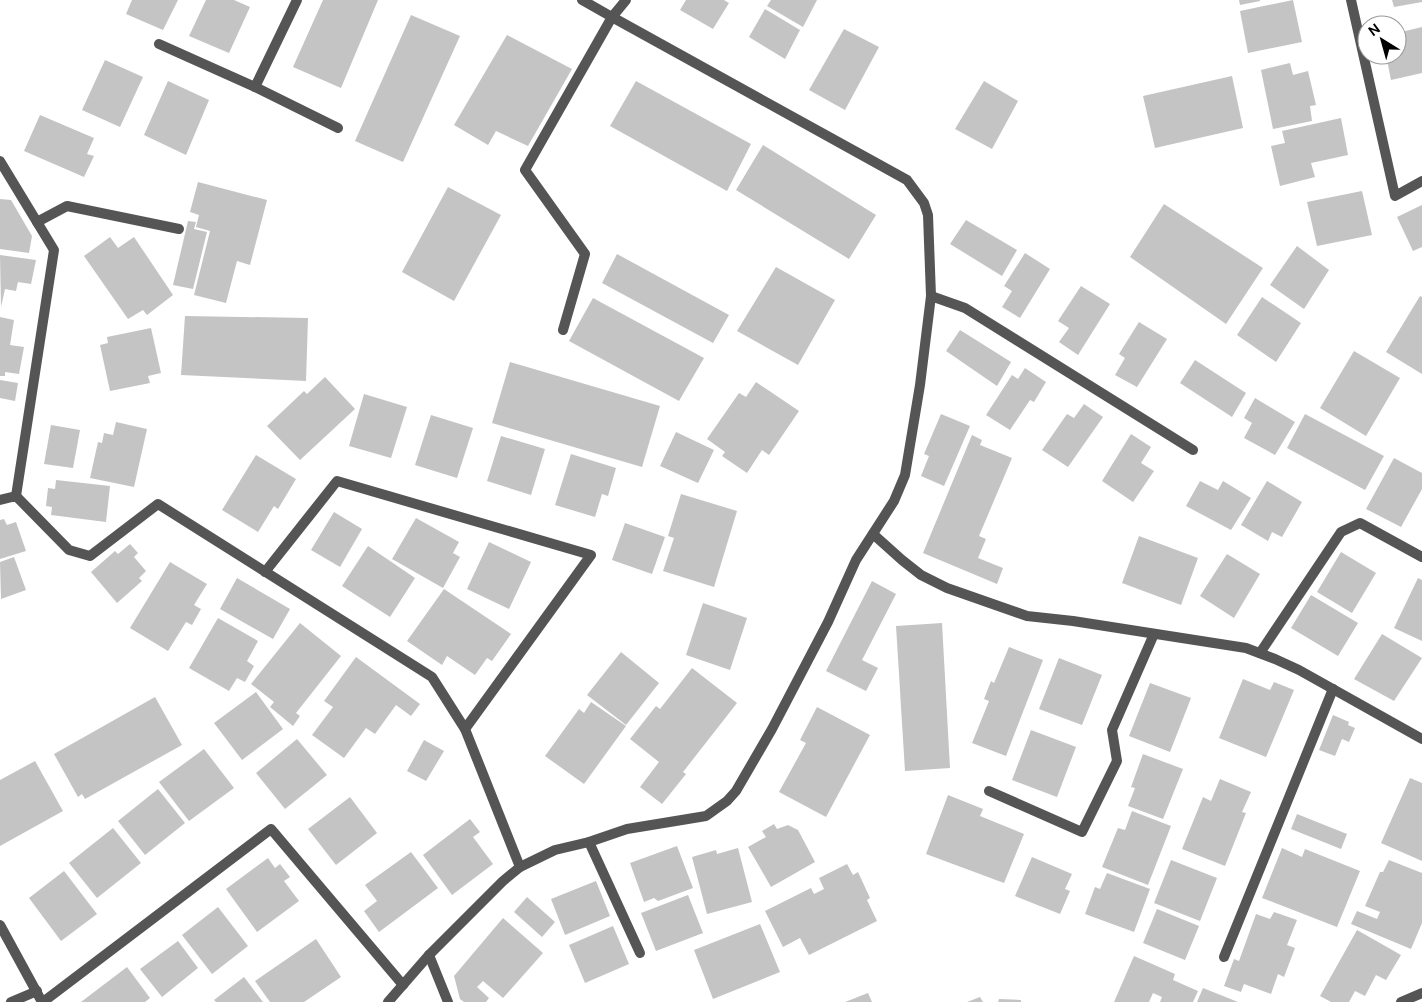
<svg xmlns="http://www.w3.org/2000/svg" width="1422" height="1002" font-family="'DM Sans',sans-serif">
  <rect width="100%" height="100%" fill="#fff"/>
  <!-- building -->
  <g fill="#c4c4c4">
    <polygon points="132,0 178,0 163,30 126,14"/>
    <polygon points="206,0 234,0 250,7 229,53 189,36"/>
    <polygon points="323,0 378,0 341,88 293,67"/>
    <polygon points="686,0 724,0 729,3 713,29 680,10"/>
    <polygon points="771,0 817,0 803,27 767,6"/>
    <polygon points="1239,0 1260,0 1260,1 1240,5"/>
    <polygon points="1293,0 1302,42 1248,53 1240,11"/>
    <polygon points="1392,0 1422,0 1422,2 1394,7"/>
    <polygon points="765,9 800,30 785,59 749,37"/>
    <polygon points="411,15 460,36 403,162 355,141"/>
    <polygon points="1422,27 1422,73 1391,80 1386,55 1397,55 1397,33"/>
    <polygon points="844,29 879,47 845,110 809,90"/>
    <polygon points="507,35 572,69 528,146 496,131 488,145 454,125"/>
    <polygon points="105,60 143,77 120,127 82,110"/>
    <polygon points="1290,63 1293,75 1308,71 1316,105 1310,106 1312,121 1273,129 1261,70"/>
    <polygon points="1232,76 1243,128 1155,148 1143,96"/>
    <polygon points="168,81 209,100 186,155 144,135"/>
    <polygon points="636,81 751,144 727,191 610,126"/>
    <polygon points="984,81 1018,101 992,149 955,129"/>
    <polygon points="40,115 94,138 87,154 94,156 84,177 24,151"/>
    <polygon points="1341,118 1348,155 1311,163 1315,177 1280,186 1271,146 1285,143 1282,131"/>
    <polygon points="763,145 876,215 849,259 736,190"/>
    <polygon points="198,182 267,200 250,265 237,261 226,303 194,295 210,231 196,227 199,215 190,212"/>
    <polygon points="448,187 501,215 454,301 402,272"/>
    <polygon points="1362,191 1372,235 1317,246 1307,202"/>
    <polygon points="0,199 11,200 32,236 29,253 0,249"/>
    <polygon points="1164,204 1263,268 1226,324 1130,257"/>
    <polygon points="1422,205 1422,247 1413,251 1397,217"/>
    <polygon points="966,220 1017,250 1002,276 950,244"/>
    <polygon points="188,221 196,222 194,229 207,232 193,289 173,285"/>
    <polygon points="110,237 118,248 134,237 173,295 147,315 143,310 128,319 84,256"/>
    <polygon points="1297,246 1329,270 1304,309 1270,285"/>
    <polygon points="1025,253 1050,269 1020,318 1002,307 1012,291 1004,286"/>
    <polygon points="617,254 729,315 713,343 602,283"/>
    <polygon points="0,255 36,260 31,284 18,282 16,291 5,289 1,307"/>
    <polygon points="776,267 835,300 798,365 737,331"/>
    <polygon points="1081,286 1110,304 1078,355 1059,342 1069,328 1058,321"/>
    <polygon points="1420,296 1422,297 1422,374 1386,352"/>
    <polygon points="1262,297 1301,323 1276,362 1237,335"/>
    <polygon points="593,298 704,358 679,401 569,341"/>
    <polygon points="185,316 308,318 306,381 181,375"/>
    <polygon points="0,317 14,320 10,345 24,347 19,374 5,372 5,376 0,376"/>
    <polygon points="1139,322 1167,339 1137,387 1115,375 1125,358 1119,354"/>
    <polygon points="151,328 161,373 148,376 150,383 110,391 100,345 108,343 107,337"/>
    <polygon points="960,330 1011,362 997,386 946,351"/>
    <polygon points="1354,351 1400,378 1366,436 1320,408"/>
    <polygon points="1195,360 1246,393 1232,417 1180,383"/>
    <polygon points="510,362 660,406 642,467 492,423"/>
    <polygon points="1025,368 1046,382 1034,402 1030,400 1010,430 986,415 1012,375 1018,379"/>
    <polygon points="325,377 355,409 300,460 267,426 304,391 307,394"/>
    <polygon points="0,380 18,383 15,401 0,398"/>
    <polygon points="756,382 799,411 769,455 762,450 747,473 722,456 725,452 707,439 739,393 746,397"/>
    <polygon points="364,394 407,407 391,458 349,446"/>
    <polygon points="1255,398 1295,422 1275,455 1244,438 1252,423 1244,418"/>
    <polygon points="1084,404 1103,417 1068,467 1042,450 1067,414 1074,418"/>
    <polygon points="941,414 970,426 944,486 921,476 929,456 924,454"/>
    <polygon points="1305,414 1384,456 1365,490 1287,448"/>
    <polygon points="431,415 473,428 457,478 415,465"/>
    <polygon points="116,422 147,429 134,487 90,478 98,442 102,443 104,433 113,435"/>
    <polygon points="51,425 80,430 73,468 44,464"/>
    <polygon points="676,432 714,450 698,483 660,466"/>
    <polygon points="1131,434 1151,447 1141,463 1154,471 1133,502 1102,481"/>
    <polygon points="972,435 982,440 980,445 1012,458 979,536 986,539 978,558 1003,568 997,584 923,553"/>
    <polygon points="501,436 545,449 531,495 487,481"/>
    <polygon points="571,454 616,468 608,496 602,494 595,517 555,505"/>
    <polygon points="256,455 296,479 278,509 274,506 258,532 222,510"/>
    <polygon points="1394,458 1422,473 1422,489 1401,527 1366,509"/>
    <polygon points="56,480 110,486 106,522 51,515 52,507 46,506 48,488 55,489"/>
    <polygon points="1200,481 1218,490 1223,481 1251,498 1231,530 1186,506"/>
    <polygon points="1267,481 1302,502 1282,537 1272,532 1268,541 1241,525"/>
    <polygon points="681,494 737,511 714,587 663,571 674,538 668,536"/>
    <polygon points="334,512 362,529 340,567 311,550"/>
    <polygon points="416,518 459,542 453,553 460,557 443,588 392,559"/>
    <polygon points="4,519 7,525 16,522 26,551 0,559 0,520"/>
    <polygon points="625,523 665,537 652,574 612,560"/>
    <polygon points="1139,536 1198,558 1181,605 1122,583"/>
    <polygon points="489,542 531,562 509,609 467,589"/>
    <polygon points="130,544 138,553 134,557 146,571 139,578 142,581 117,603 91,572 115,551 118,554"/>
    <polygon points="368,546 415,578 390,617 342,586"/>
    <polygon points="1341,552 1376,573 1352,613 1317,592"/>
    <polygon points="1227,554 1260,574 1234,618 1200,596"/>
    <polygon points="14,557 26,590 1,599 0,562"/>
    <polygon points="170,562 207,584 194,605 201,609 192,625 186,622 168,651 130,628"/>
    <polygon points="237,578 290,609 273,639 220,609"/>
    <polygon points="1418,578 1422,580 1422,641 1394,628"/>
    <polygon points="872,581 896,594 862,660 878,668 866,691 826,671"/>
    <polygon points="444,589 511,634 492,661 487,658 475,675 447,656 442,665 407,641"/>
    <polygon points="1311,595 1358,623 1338,656 1291,628"/>
    <polygon points="703,603 747,618 730,670 686,655"/>
    <polygon points="218,618 258,641 247,661 254,666 245,682 237,678 229,691 189,668"/>
    <polygon points="300,623 341,656 296,713 300,716 293,726 270,707 274,702 251,684"/>
    <polygon points="942,623 950,768 905,771 896,626"/>
    <polygon points="1382,634 1422,658 1394,701 1354,679"/>
    <polygon points="1009,647 1043,660 1006,756 972,743 989,701 984,699 991,681 994,683"/>
    <polygon points="621,652 659,683 626,725 587,695"/>
    <polygon points="356,657 420,704 411,716 396,705 375,734 366,728 344,758 312,735 333,707 324,701"/>
    <polygon points="1059,658 1102,675 1082,725 1039,709"/>
    <polygon points="692,668 737,703 683,772 686,774 662,804 640,787 659,762 630,739 656,706 660,709"/>
    <polygon points="1243,679 1270,690 1274,682 1294,690 1266,757 1219,738"/>
    <polygon points="1150,683 1191,698 1170,752 1129,736"/>
    <polygon points="256,692 283,729 242,760 214,723"/>
    <polygon points="155,697 182,745 85,799 82,794 78,797 54,754"/>
    <polygon points="591,702 626,726 584,784 545,756 579,709 584,713"/>
    <polygon points="817,707 870,735 826,817 779,792 806,743 800,740"/>
    <polygon points="1333,715 1349,722 1348,725 1355,728 1349,742 1342,739 1335,756 1319,750"/>
    <polygon points="1031,730 1076,747 1057,797 1012,780"/>
    <polygon points="297,739 327,775 285,809 256,773"/>
    <polygon points="424,740 444,751 426,781 407,771"/>
    <polygon points="204,749 234,788 189,821 159,782"/>
    <polygon points="1143,754 1183,769 1163,819 1128,806 1135,788 1131,787"/>
    <polygon points="35,761 63,811 0,846 0,780"/>
    <polygon points="1410,778 1422,783 1422,861 1381,843"/>
    <polygon points="1220,779 1251,792 1242,812 1246,813 1225,866 1182,849 1203,797 1211,801"/>
    <polygon points="158,789 185,823 145,855 118,821"/>
    <polygon points="948,795 983,809 980,816 1024,834 1004,883 926,854"/>
    <polygon points="350,797 377,833 336,865 308,829"/>
    <polygon points="1132,811 1171,826 1148,885 1102,867 1118,828 1125,830"/>
    <polygon points="1297,814 1347,834 1341,849 1291,829"/>
    <polygon points="470,819 480,832 473,837 493,864 452,895 423,855"/>
    <polygon points="774,824 777,829 788,825 798,830 815,862 771,887 748,847 766,837 762,831"/>
    <polygon points="113,828 141,863 97,898 69,863"/>
    <polygon points="677,846 693,888 658,901 654,898 644,902 630,863"/>
    <polygon points="738,848 752,902 707,914 692,857 716,850 717,854"/>
    <polygon points="1282,848 1302,857 1305,849 1360,871 1337,927 1262,898"/>
    <polygon points="411,852 438,888 379,932 364,911 377,901 365,885"/>
    <polygon points="1032,857 1072,874 1065,889 1070,891 1060,914 1015,896"/>
    <polygon points="268,858 275,868 280,864 290,877 284,881 299,901 257,932 226,889"/>
    <polygon points="1171,860 1217,878 1200,921 1154,903"/>
    <polygon points="1389,860 1422,873 1422,923 1411,949 1351,924 1357,911 1377,919 1380,912 1365,906 1380,872 1383,872"/>
    <polygon points="847,864 853,875 858,872 870,898 867,900 877,921 809,955 800,938 783,947 765,911 811,888 814,894 824,889 819,878"/>
    <polygon points="64,871 97,914 61,941 29,898"/>
    <polygon points="1107,873 1150,889 1134,932 1085,914 1095,887 1100,889"/>
    <polygon points="596,881 610,916 565,935 551,899"/>
    <polygon points="688,895 703,933 656,951 641,913"/>
    <polygon points="527,897 555,922 542,937 514,912"/>
    <polygon points="218,907 248,946 212,974 182,935"/>
    <polygon points="1157,909 1199,926 1185,960 1143,943"/>
    <polygon points="1274,912 1297,920 1287,945 1295,948 1284,977 1278,974 1271,994 1244,984 1241,992 1224,986 1234,959 1239,961 1256,914 1270,919"/>
    <polygon points="503,918 543,953 503,998 483,981 477,987 489,998 486,1002 464,1002 460,999 454,976"/>
    <polygon points="760,924 780,972 713,999 694,950"/>
    <polygon points="613,926 629,964 585,983 569,945"/>
    <polygon points="1357,930 1401,955 1386,980 1376,975 1365,996 1355,991 1349,1002 1331,1002 1320,996"/>
    <polygon points="316,939 341,977 304,1002 270,1002 255,981"/>
    <polygon points="178,941 198,968 162,997 140,969"/>
    <polygon points="1134,956 1175,974 1173,980 1198,991 1193,1002 1160,1002 1162,997 1153,993 1149,1002 1114,1002"/>
    <polygon points="127,967 150,998 145,1002 81,1002"/>
    <polygon points="244,977 263,1002 216,1002 214,1000"/>
    <polygon points="1203,988 1238,1002 1197,1002"/>
    <polygon points="868,993 872,1002 845,1002"/>
    <polygon points="980,997 983,1002 967,1002"/>
    <polygon points="999,999 1021,1000 1021,1002 998,1002"/>
  </g>
  <g fill="none" stroke-linecap="round" stroke-linejoin="round">
    <!-- minor -->
    <g stroke="#555" stroke-width="10">
      <polyline points="1351,0 1395,196 1422,181"/>
      <polyline points="159,44 255,87 297,0"/>
      <polyline points="255,87 338,128"/>
      <polyline points="0,161 54,250 16,496"/>
      <polyline points="37,222 67,206 179,229"/>
      <polyline points="931,296 965,308 1193,450"/>
      <polyline points="563,330 585,254 525,170 612,17 582,0"/>
      <polyline points="0,500 16,496 69,550 90,556 158,504 432,677 465,729 520,867"/>
      <polyline points="873,534 902,560 921,575 947,588 1027,616 1073,621 1246,648 1275,659 1299,670 1422,739"/>
      <polyline points="265,572 337,481 591,555 465,729"/>
      <polyline points="1260,653 1341,532 1360,523 1422,557"/>
      <polyline points="989,791 1082,832 1117,761 1112,730 1154,634"/>
      <polyline points="589,842 640,953"/>
      <polyline points="0,925 42,1002"/>
      <polyline points="429,955 448,1002"/>
      <polyline points="1224,957 1333,689"/>
      <polyline points="11,1002 37,991"/>
      <polyline points="43,1002 271,829 403,985"/>
      <polyline points="388,1002 429,955 503,881 520,867 555,850 589,842 627,829 706,816 727,801 736,791 772,729 828,622 856,560 894,501 905,475 920,385 931,296 928,215 924,203 907,180 612,17 626,0"/>
      <polyline points="1401,1002 1422,993"/>
    </g>
  </g>
  <!-- north arrow -->
  <g transform="translate(1382 40) rotate(323)"><circle r="24" fill="#ffffff" stroke="#999999"/>
  <path d="M0-4L9 19L0 12L-9 19Z" fill="#000000"/>
  <text y="-8" font-size="14" font-weight="bold" text-anchor="middle" fill="#000000">N</text>
  </g>
</svg>
